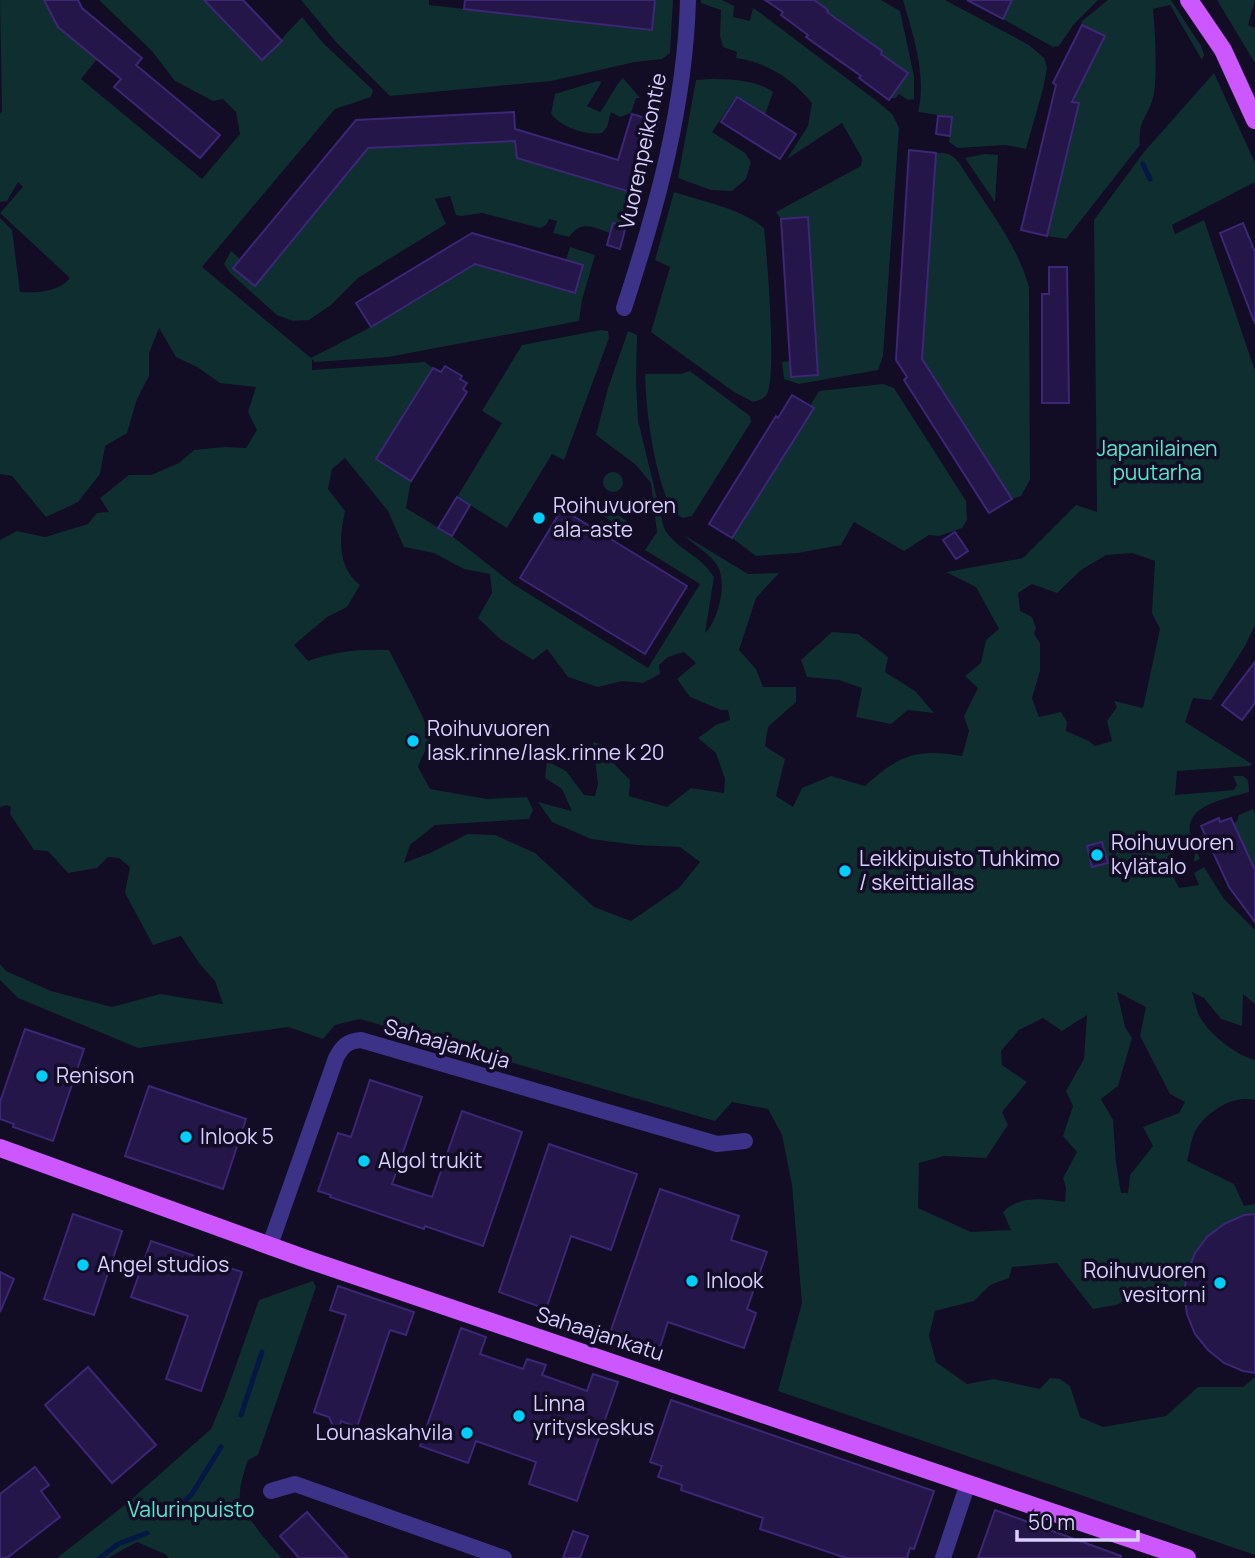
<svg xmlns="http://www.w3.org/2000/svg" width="1255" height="1558" font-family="Manrope,sans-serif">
  <rect width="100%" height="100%" fill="#120c25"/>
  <!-- green -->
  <g fill="#0e2e2f" fill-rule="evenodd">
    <path d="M0,0H44L97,59L81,79L202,179L240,134L236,112L223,99L213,101L175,81L152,51L99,0H210L207,3L262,60L302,17L323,43L373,90L371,97L335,109L202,267L311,358L371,327L475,264L575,293L583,265L566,260L570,247L595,255L582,300L579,321L388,357L315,362L312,359V370L425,362L433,368L377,459L411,481L406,508L452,536L513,584L648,668L700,584L645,550L657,532L651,483L636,465L596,435L608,388L628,331L637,335L636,381L638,420L664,528C675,549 700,554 714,577L705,633C718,621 728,583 717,565C710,554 694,545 684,535L748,574L779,573L756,598L739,650L756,669L763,687H796V702L768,727L765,746L785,759L776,796L793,807L802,788L831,776L865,786C899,755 916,748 962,756L969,731L964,716L978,688L965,676L981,663L986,640L999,629L976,587L946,572L1023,558L1076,505L1097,512L1094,220L1144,152L1214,73L1255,163V182L1172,225L1175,234L1204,220L1255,371V625L1245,646L1211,700L1193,698L1185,722L1252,764L1250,766L1177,771L1175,795L1234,790L1237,785L1233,776H1243L1248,780L1249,792C1230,798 1185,804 1190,833C1192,841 1197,851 1200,859L1194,862L1195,854L1187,840L1170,855L1169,868L1179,888L1199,885L1194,873L1204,867L1224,899L1255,930V1004L1243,994L1242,1026L1221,1019L1204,998L1192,992C1195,1000 1196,1011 1201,1019C1212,1036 1236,1055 1255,1060V1100C1233,1095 1210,1110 1197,1128C1191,1137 1190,1151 1187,1161L1234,1184L1244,1206L1255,1204V1334L1149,1289L1116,1305L1093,1309L1057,1263L1012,1267L1009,1278L990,1285L974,1301L935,1311L929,1336L936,1362L967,1384L994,1379L1040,1389L1050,1378L1060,1379L1070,1386L1080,1417L1103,1427L1166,1416L1198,1387H1243L1255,1377V1555L778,1391L802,1303L792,1185L782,1135L768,1109L732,1102L715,1121L360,1019L335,1025L323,1039L288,1027L138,1048L18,998L0,980V964L6,971L51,991L112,1007L160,994L223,1004L215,981L199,963L181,936L153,945L125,893L130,867L119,858L108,857L97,868L68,873L48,851L34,850L10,814L11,807L7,805L0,807V540L17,531L45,537L88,524L97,513L109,512L100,498L129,475H151L179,463L194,450L224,447L246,448L257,430L248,412L256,387L220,383L197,367L176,357L159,328L149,353V376L137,399L127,433L105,446L100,474L78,502L46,517L12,476L0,474V218L12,230L20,292C37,293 59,292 70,278L0,213L23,187L18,182L7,201L0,202V113L2,112ZM345,458L388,511L404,547L434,553L464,569L490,574L492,593L478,618L500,639L533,660L547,649L568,677L598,687L622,681L643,683L660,674L659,665L668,657L684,652L696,663L677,679L690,697L721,710H728L730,720L716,725L698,738L716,753L725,779L724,793L691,788L667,807L629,796L630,780L616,766L604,745L593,742L598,784L595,796L584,795L566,771L547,761L545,778L562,789L572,811L538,802L552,822L591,839L636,845L680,847L700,862L679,888L631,921L594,907L535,853L495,835L468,834L430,853L404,863L410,845L435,825L529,819L533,810L527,797L487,799L430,789L418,767C421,758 429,745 430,736C430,727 396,664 389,650C361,649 335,651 308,661L294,645L327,617L347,607L360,585C337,567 339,538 345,511L328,489L332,469ZM1132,553L1155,561L1152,613L1160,629L1143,708L1114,701L1117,707L1107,721L1112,741L1095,746L1089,741L1066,731L1067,722L1061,712L1039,717L1032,698L1040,671V643L1034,634L1036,628L1032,617L1020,611L1018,593L1032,584L1057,593L1081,570L1106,555ZM1117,992L1146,1007L1140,1036L1170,1094L1185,1102L1179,1113L1143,1127L1153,1146L1130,1175L1128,1193H1121L1116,1163L1113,1120L1101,1099L1118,1086L1132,1038L1125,1027ZM1087,1015L1084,1059L1066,1091L1073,1106L1063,1136L1077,1152L1063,1178L1066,1188L1065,1202C1043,1199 1020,1195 1003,1212L1011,1230L971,1232L918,1208L919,1163L944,1156L986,1158L1008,1125L1002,1112L1027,1082L1002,1065L1001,1051L1019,1030L1043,1018L1062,1031Z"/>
    <polygon points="301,0 429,0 429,5 651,30 655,0 673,0 670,53 662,59 635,62 551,81 390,96 336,42"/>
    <path d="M701,0H722L734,6L733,17L750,21L753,8L759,12L878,102L893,115L899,128L883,356L878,370L799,384L784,379L782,362L790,361L792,377L818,375L808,217L781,219L776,212L861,166L862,158L842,123L787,159L808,126L812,103C793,79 766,62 736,58L737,52L723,47L720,36L721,10L701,3Z"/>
    <polygon points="814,0 881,0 900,11 914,76 914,99 908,100 899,94 896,98 890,98 908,73 881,54 882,51 827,12 828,10"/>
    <path d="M903,0H945L1029,45L1044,58L1047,68L1043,89L1026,149L1005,145L958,148L949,142L952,117L918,112C927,76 913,35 903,0Z"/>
    <polygon points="1012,0 1098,0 1074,24 1059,46 1053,47 1003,19"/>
    <path d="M1108,0H1171L1201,46L1204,55L1202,60L1170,5L1153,9C1155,30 1158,79 1153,98C1147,119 1138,119 1140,145L1066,239L1047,236L1079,104L1074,102L1076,94L1104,37L1082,25L1081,22Z"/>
    <polygon points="1217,0 1255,0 1248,25 1255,28 1255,63"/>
    <path d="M623,78L640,98H636L631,113L620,117L611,112L607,127L602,133C585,136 562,127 551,114L555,94L598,81L601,82L600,85L587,106L600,112C607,104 616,84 623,78Z"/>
    <path d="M710,79C730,79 757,80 773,92L765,115L736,97L712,132L745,153L751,162L746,179L732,191L711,190L678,178L696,80Z"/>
    <path d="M515,141L517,158L637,195L626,226L613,223L610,233C592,227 582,220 569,237L553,233L557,221L549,219L546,225L540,228L482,213L462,216L456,215L450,196L435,199L446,224L358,278L331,305L309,320L293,321L277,315L230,273L224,264L231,251L240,259L255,285L368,148Z"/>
    <path d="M936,153C948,152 953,155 960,164C985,205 1016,241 1029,287L1030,480L1021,496L1012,499L922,361Z"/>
    <polygon points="985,154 998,155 995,202 965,158"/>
    <path d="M674,192C704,202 740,208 764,228C767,255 777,376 767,394C764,399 759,400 753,402L734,392L651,332L670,267L655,260Z"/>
    <polygon points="601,330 608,331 609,338 564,460 552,454 507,528 457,497 502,423 482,411 522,345"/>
    <path d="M690,371L750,416L751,422L692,516L683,518C678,515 673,513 671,508C654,473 646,413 645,374H681Z"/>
    <polygon points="883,384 894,388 966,501 967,520 962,528 939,536 929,535 904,551 854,522 841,545 798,553 756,556 732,538 814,408 810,406 819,391"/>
    <circle cx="613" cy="482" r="10"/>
    <polygon points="599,505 626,520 628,525 626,530 593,510 593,506"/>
    <polygon points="832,632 858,634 888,657 885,672 915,691 934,713 908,710 891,724 856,717 862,688 839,680 807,677 801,660"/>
    <polygon points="1253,809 1255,814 1255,870 1234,823 1237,821 1239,815"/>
    <path d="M313,1281L316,1287L258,1455L248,1460C244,1472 239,1486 240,1499C241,1511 272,1548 282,1558H169L165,1554L137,1542L108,1558H57L126,1504L211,1429L225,1396L259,1300Z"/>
  </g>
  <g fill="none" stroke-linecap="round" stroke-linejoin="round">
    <!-- stream -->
    <g stroke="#051745" stroke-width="5">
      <polyline points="1143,164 1150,179"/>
      <polyline points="241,1415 262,1352"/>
      <polyline points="168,1516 192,1494 221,1447"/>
      <polyline points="100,1558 118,1544 147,1533"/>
    </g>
  </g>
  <!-- building -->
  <g fill="#241648" stroke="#3c2676" stroke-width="2">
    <polygon points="44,0 78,0 82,8 142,58 136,65 220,135 200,158 114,87 121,79 58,27"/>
    <polygon points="204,0 243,0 282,41 262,60"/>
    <polygon points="465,0 655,0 652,30 464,9"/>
    <polygon points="765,0 814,0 828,10 827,12 882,51 881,54 908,73 889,100 859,78 861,76 806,37 808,35 781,15 783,12"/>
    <polygon points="967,0 1012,0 1003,19"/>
    <polygon points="1082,25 1105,36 1072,102 1079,103 1047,236 1021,230 1056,85 1053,83"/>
    <polygon points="737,97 796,134 780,159 721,122"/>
    <polygon points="514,112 515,129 618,160 632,114 659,122 645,168 635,165 627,191 517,158 515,141 368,148 255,286 233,268 356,120"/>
    <polygon points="938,116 952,117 950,136 936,134"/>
    <polygon points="909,150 936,153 922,359 1012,499 989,513 904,380 907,377 896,360"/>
    <polygon points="808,217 818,375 791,377 781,219"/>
    <polygon points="613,223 626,226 620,249 607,245"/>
    <polygon points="1243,223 1255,252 1255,324 1220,233"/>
    <polygon points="472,233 583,265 575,293 475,264 371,327 356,303"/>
    <polygon points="1049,267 1067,267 1069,403 1042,403 1042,294 1049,294"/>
    <polygon points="445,366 462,376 460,379 467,383 463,389 467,392 411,481 376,459 433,368 441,372"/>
    <polygon points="792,395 814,408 732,538 709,524 776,416 778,418"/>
    <polygon points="457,497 470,505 452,536 438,528"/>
    <polygon points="562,509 687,586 645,654 520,578"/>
    <polygon points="955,532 968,551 956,559 943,540"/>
    <polygon points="1255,662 1255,703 1242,720 1222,705"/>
    <polygon points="1219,818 1220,822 1231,818 1255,870 1255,922 1229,887 1201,826"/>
    <polygon points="1102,842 1108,863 1092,867 1087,846"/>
    <polygon points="25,1029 84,1049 53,1141 13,1127 14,1124 0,1119 0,1102"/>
    <polygon points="370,1080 422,1097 392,1184 432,1197 462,1111 522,1132 483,1246 425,1226 424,1229 330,1197 331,1195 318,1191 338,1133 351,1137"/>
    <polygon points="149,1086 246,1119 223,1189 125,1156"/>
    <polygon points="549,1144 637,1174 611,1250 571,1236 546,1309 499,1292"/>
    <polygon points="660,1189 739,1216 731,1240 767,1252 747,1309 756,1313 744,1348 668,1322 660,1347 611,1330"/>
    <polygon points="73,1214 122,1231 94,1315 44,1299"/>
    <polygon points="1255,1214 1255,1373 1243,1371 1224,1363 1208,1350 1195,1334 1187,1314 1184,1293 1187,1273 1195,1253 1207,1237 1224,1224 1244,1215"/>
    <polygon points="151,1241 242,1272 201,1391 166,1379 188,1316 131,1297"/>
    <polygon points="0,1272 14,1279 0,1312"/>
    <polygon points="338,1286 414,1312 406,1335 390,1330 357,1427 341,1421 337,1435 329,1417 314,1412 346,1315 330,1310"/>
    <polygon points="461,1328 486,1337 480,1354 523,1369 527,1359 546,1365 542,1375 587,1391 593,1374 618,1382 577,1501 529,1484 536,1462 476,1441 468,1463 420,1446"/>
    <polygon points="88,1367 156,1445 112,1483 45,1405"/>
    <polygon points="671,1400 934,1491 914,1549 910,1548 907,1558 846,1558 760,1529 763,1518 681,1490 682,1485 658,1477 662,1466 650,1462"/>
    <polygon points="35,1467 49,1485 41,1491 60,1517 7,1558 0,1558 0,1494"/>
    <polygon points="995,1510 1121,1556 1121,1558 978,1558"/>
    <polygon points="307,1512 348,1558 299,1558 280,1536"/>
    <polygon points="573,1531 588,1536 580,1558 563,1558"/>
  </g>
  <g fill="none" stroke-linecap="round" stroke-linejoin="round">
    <!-- minor -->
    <g stroke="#3c3288" stroke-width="16">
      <path d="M624,308C657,207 685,107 688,0"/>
      <path d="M270,1245L336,1058C342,1046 348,1041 361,1040L717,1144L745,1141"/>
      <polyline points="271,1491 295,1484 504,1558"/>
      <polyline points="943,1558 968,1483"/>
    </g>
    <!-- major -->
    <g stroke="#cd57ff" stroke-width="18">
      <polyline points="1189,0 1223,50 1255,120"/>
      <polyline points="0,1148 309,1260 1187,1558"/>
    </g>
  </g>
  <!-- markers -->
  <g fill="#00cefb" stroke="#120c25" stroke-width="2.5">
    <circle cx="539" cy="518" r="7"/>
    <circle cx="413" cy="741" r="7"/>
    <circle cx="1097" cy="855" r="7"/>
    <circle cx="845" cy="871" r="7"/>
    <circle cx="42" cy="1076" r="7"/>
    <circle cx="186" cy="1137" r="7"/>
    <circle cx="364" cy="1161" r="7"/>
    <circle cx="83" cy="1265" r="7"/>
    <circle cx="692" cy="1281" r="7"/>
    <circle cx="1220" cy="1283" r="7"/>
    <circle cx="519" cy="1416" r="7"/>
    <circle cx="467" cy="1433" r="7"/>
  </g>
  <g text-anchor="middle" stroke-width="7" stroke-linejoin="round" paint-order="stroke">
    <!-- street labels -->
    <g font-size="21" fill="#d9d0ff" stroke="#120c25">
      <text transform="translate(643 151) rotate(-78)" y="7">Vuorenpeikontie</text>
      <text transform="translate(447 1044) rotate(16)" y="7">Sahaajankuja</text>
      <text transform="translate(600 1334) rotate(18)" y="7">Sahaajankatu</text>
    </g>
    <!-- park labels -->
    <g font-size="21" fill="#50ebd0" stroke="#120c25">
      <text x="1157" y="456">Japanilainen<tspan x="1157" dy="24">puutarha</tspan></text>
      <text x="191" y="1517">Valurinpuisto</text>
    </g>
    <!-- poi labels -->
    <g font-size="21" fill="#d9d0ff" stroke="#120c25" text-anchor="start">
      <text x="553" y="513">Roihuvuoren<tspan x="553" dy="24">ala-aste</tspan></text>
      <text x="427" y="736">Roihuvuoren<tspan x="427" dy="24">lask.rinne/lask.rinne k 20</tspan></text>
      <text x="1111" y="850">Roihuvuoren<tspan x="1111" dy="24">kylätalo</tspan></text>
      <text x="859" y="866">Leikkipuisto Tuhkimo<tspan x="859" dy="24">/ skeittiallas</tspan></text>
      <text x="56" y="1083">Renison</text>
      <text x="200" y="1144">Inlook 5</text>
      <text x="378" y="1168">Algol trukit</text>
      <text x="97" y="1272">Angel studios</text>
      <text x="1206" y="1278" text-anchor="end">Roihuvuoren<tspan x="1206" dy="24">vesitorni</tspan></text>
      <text x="706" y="1288">Inlook</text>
      <text x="533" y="1411">Linna<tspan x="533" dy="24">yrityskeskus</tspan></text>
      <text x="453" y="1440" text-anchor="end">Lounaskahvila</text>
    </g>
  </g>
  <!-- scale -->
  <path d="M1017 1530v10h121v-10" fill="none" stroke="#d9d0ff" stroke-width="3.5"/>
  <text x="1028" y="1530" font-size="21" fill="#d9d0ff" stroke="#120c25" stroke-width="5" paint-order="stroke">50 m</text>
</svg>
